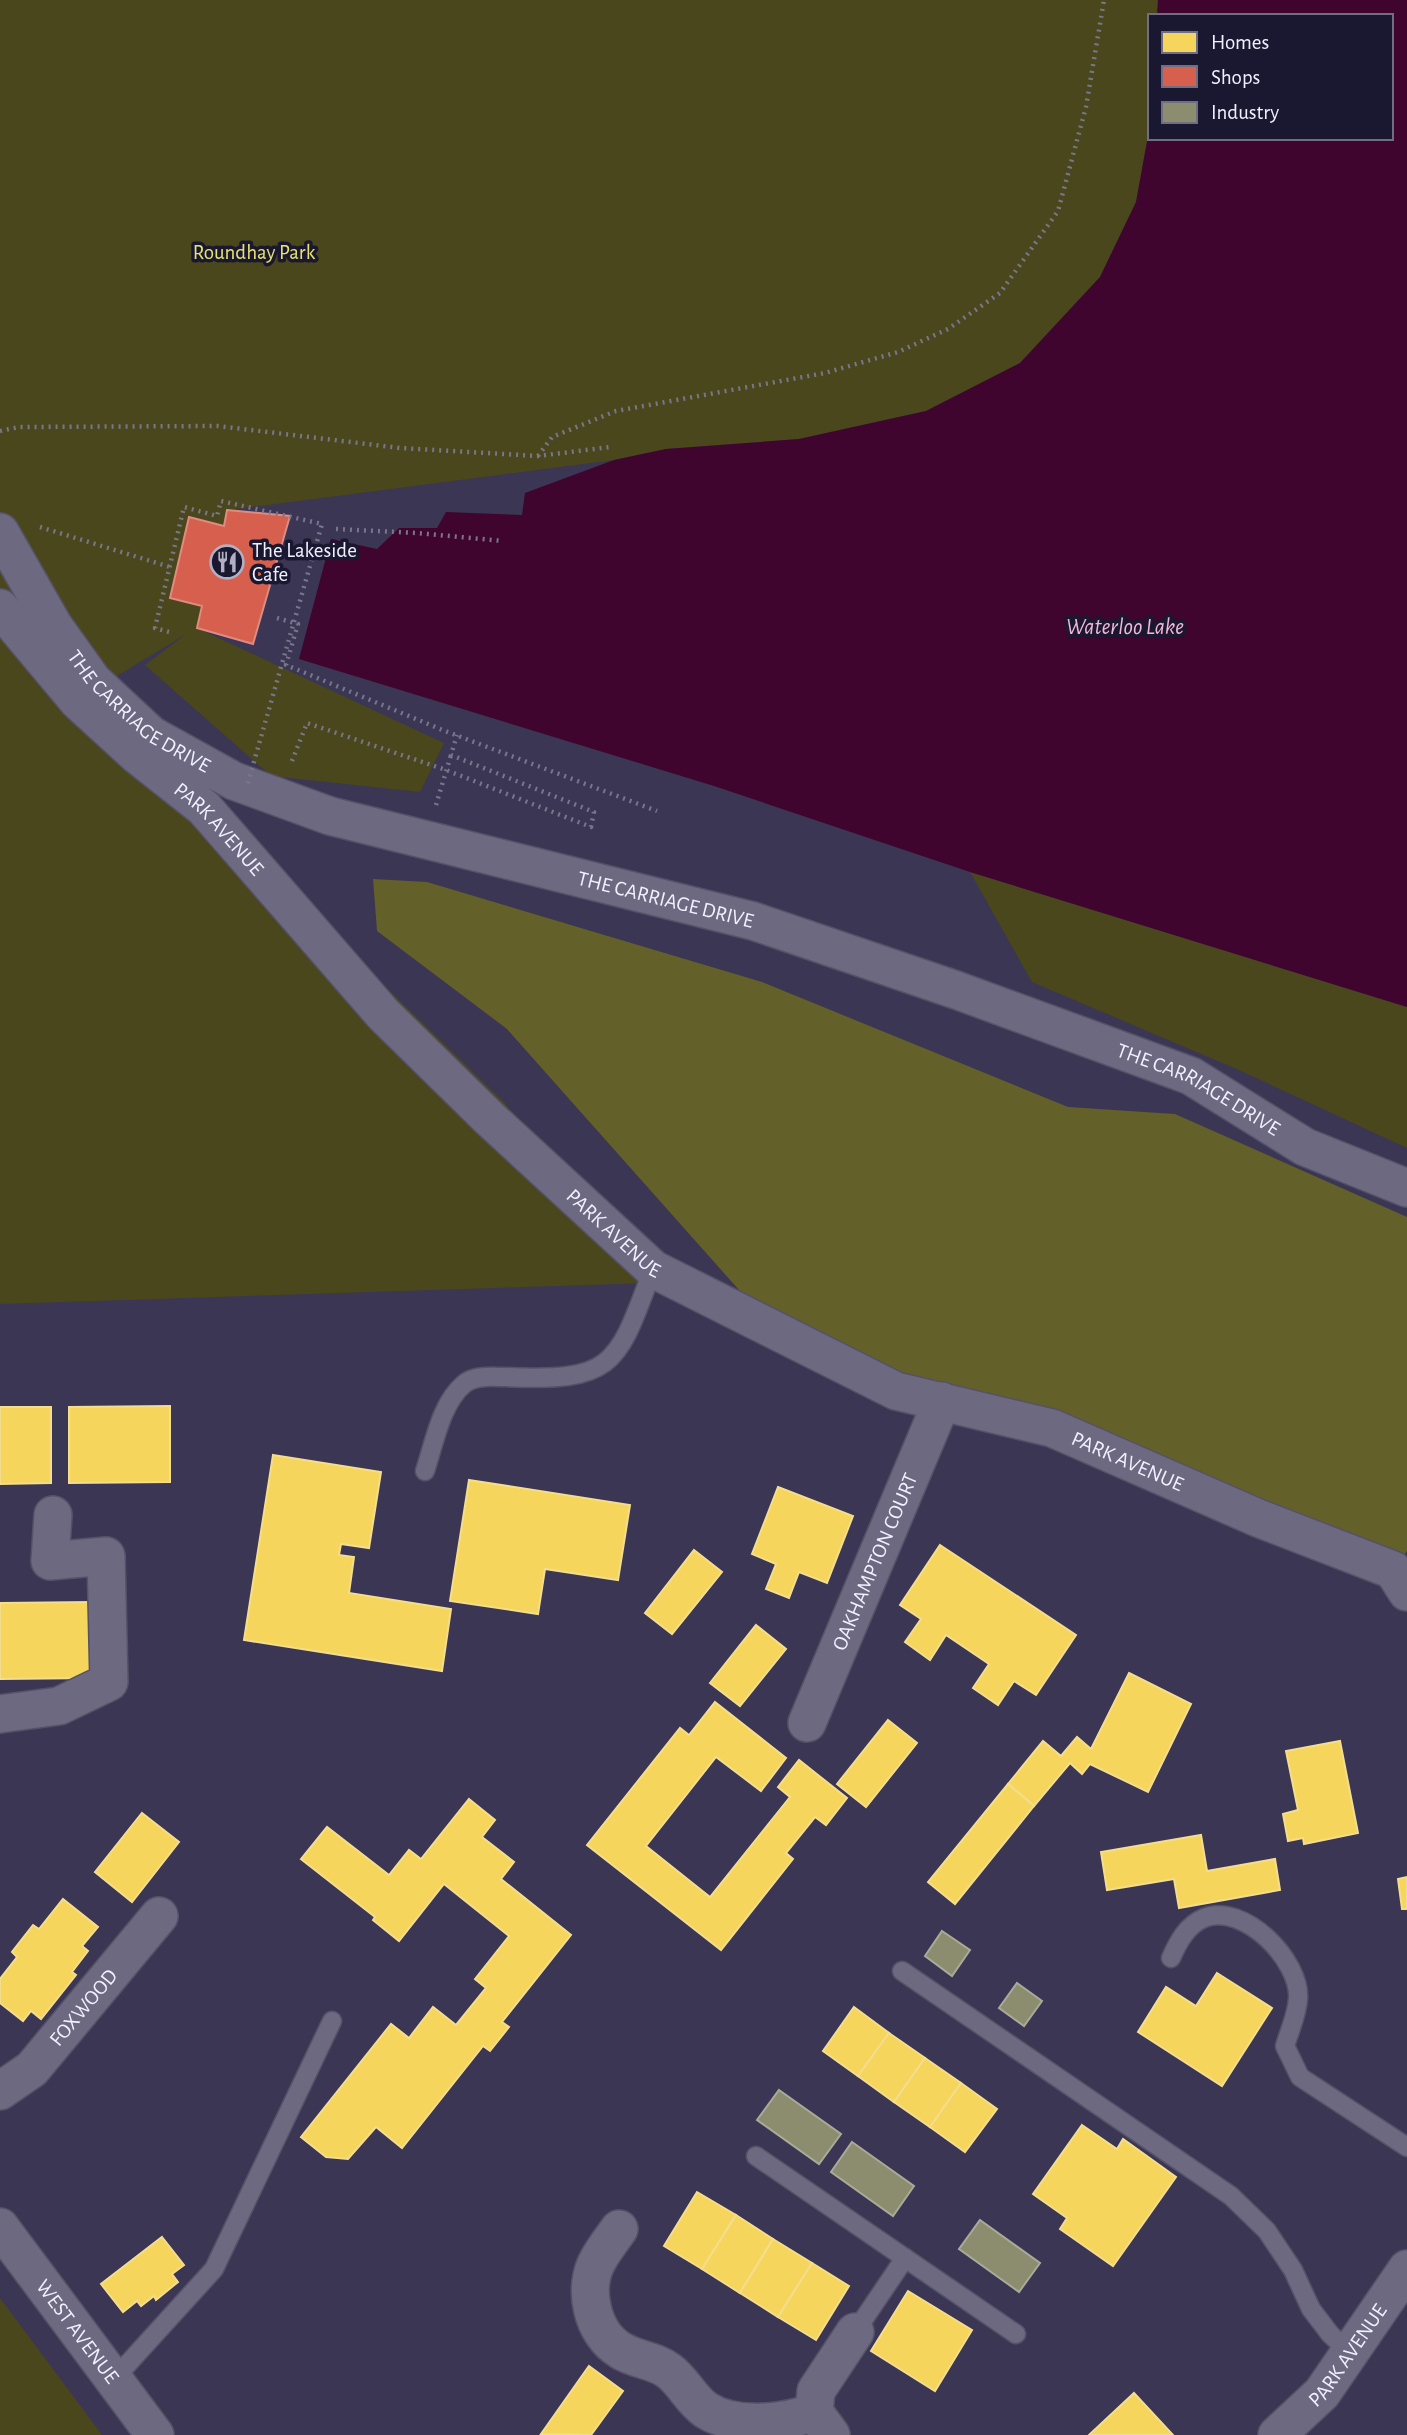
<svg xmlns="http://www.w3.org/2000/svg" width="1407" height="2435" font-family="'Alegreya Sans',sans-serif">
  <rect width="100%" height="100%" fill="#3a3654"/>
  <!-- green -->
  <g fill="#4a471c">
    <polygon points="0,0 1158,0 1157,16 1150,16 1150,125 1136,202 1100,277 1020,363 926,411 799,439 666,449 614,460 228,510 224,526 189,517 170,598 202,606 197,628 444,743 420,792 271,776 145,665 186,634 107,682 283,887 504,1102 582,1206 650,1283 0,1304"/>
    <polygon points="970,872 1407,1007 1407,1148 1239,1070 1032,982"/>
    <polygon points="0,2298 102,2435 0,2435"/>
  </g>
  <!-- forest -->
  <polygon fill="#63602a" points="373,879 427,882 762,982 1068,1107 1175,1114 1407,1217 1407,1551 1393,1570 896,1391 739,1290 507,1029 377,931"/>
  <!-- water -->
  <polygon fill="#40052e" points="1158,0 1407,0 1407,1007 970,872 714,786 299,659 331,539 377,549 399,528 437,528 446,512 522,515 525,493 614,460 666,449 799,439 926,411 1020,363 1100,277 1136,202 1150,125 1150,138 1391,138 1391,16 1157,16"/>
  <!-- homes -->
  <g fill="#f6d55c" stroke="#f4dd8d" stroke-width="2">
    <polygon points="170,1406 170,1482 69,1483 69,1407"/>
    <polygon points="0,1407 51,1407 51,1483 0,1484"/>
    <polygon points="273,1455 381,1472 369,1548 341,1544 339,1555 354,1557 349,1593 451,1609 442,1671 244,1640"/>
    <polygon points="469,1480 630,1505 618,1580 545,1569 538,1614 450,1601"/>
    <polygon points="778,1487 853,1516 827,1583 799,1572 789,1598 766,1589 776,1564 752,1554"/>
    <polygon points="940,1545 1076,1635 1036,1695 1014,1681 998,1705 973,1688 989,1664 946,1635 930,1660 905,1642 921,1619 900,1605"/>
    <polygon points="694,1550 722,1572 672,1634 645,1613"/>
    <polygon points="92,1602 93,1678 0,1679 0,1603"/>
    <polygon points="756,1625 786,1649 740,1706 710,1683"/>
    <polygon points="1129,1673 1191,1704 1148,1792 1090,1764 1082,1774 1070,1763 1034,1806 1008,1784 1043,1741 1061,1756 1077,1737 1091,1749"/>
    <polygon points="715,1702 786,1758 761,1791 716,1757 646,1846 710,1897 790,1797 778,1787 799,1760 847,1798 826,1825 815,1817 786,1853 793,1859 721,1950 587,1845 680,1728 689,1735"/>
    <polygon points="888,1720 917,1743 866,1807 837,1784"/>
    <polygon points="1340,1741 1358,1833 1304,1844 1303,1838 1288,1841 1283,1814 1298,1810 1286,1751"/>
    <polygon points="1008,1784 1034,1806 955,1904 928,1882"/>
    <polygon points="469,1799 495,1820 482,1837 514,1862 501,1879 571,1935 502,2022 509,2027 490,2051 483,2046 402,2148 376,2127 348,2159 326,2157 301,2137 391,2024 409,2038 433,2007 456,2025 486,1988 475,1979 509,1936 444,1884 399,1941 373,1920 375,1917 301,1859 327,1827 389,1875 409,1850 421,1859"/>
    <polygon points="142,1813 179,1842 132,1902 95,1872"/>
    <polygon points="1201,1835 1207,1871 1275,1859 1280,1890 1179,1908 1174,1879 1107,1890 1101,1852"/>
    <polygon points="1407,1877 1407,1909 1402,1909 1398,1879"/>
    <polygon points="63,1899 98,1927 82,1946 88,1951 72,1972 76,1975 41,2019 31,2011 23,2021 0,2003 0,1979 17,1957 12,1952 33,1925 39,1929"/>
    <polygon points="1217,1973 1272,2008 1222,2086 1138,2032 1166,1987 1196,2006"/>
    <polygon points="854,2007 889,2033 858,2076 823,2051"/>
    <polygon points="889,2033 925,2058 894,2102 858,2076"/>
    <polygon points="925,2058 961,2083 930,2127 894,2102"/>
    <polygon points="961,2083 997,2109 965,2152 930,2127"/>
    <polygon points="1082,2125 1117,2149 1123,2139 1176,2177 1113,2266 1060,2229 1067,2218 1033,2194"/>
    <polygon points="697,2192 736,2215 702,2269 664,2246"/>
    <polygon points="736,2215 773,2239 740,2293 702,2269"/>
    <polygon points="162,2237 184,2265 172,2274 178,2282 156,2300 154,2296 141,2306 137,2301 123,2312 101,2284"/>
    <polygon points="773,2239 812,2263 778,2317 740,2293"/>
    <polygon points="812,2263 849,2286 816,2340 778,2317"/>
    <polygon points="908,2291 972,2330 935,2391 871,2351"/>
    <polygon points="589,2366 623,2391 591,2435 541,2434"/>
    <polygon points="1134,2393 1173,2435 1089,2435"/>
  </g>
  <!-- shops -->
  <polygon fill="#d6604d" stroke="#de8b82" stroke-width="2" points="227,510 290,516 253,644 197,628 202,606 170,598 189,517 224,526"/>
  <!-- industry -->
  <g fill="#8c8c6e" stroke="#aaaa9a" stroke-width="2">
    <polygon points="942,1931 970,1950 952,1976 925,1956"/>
    <polygon points="1017,1983 1042,2001 1024,2026 999,2008"/>
    <polygon points="779,2090 841,2134 819,2164 757,2120"/>
    <polygon points="852,2142 914,2186 893,2216 831,2172"/>
    <polygon points="980,2220 1040,2263 1019,2292 959,2249"/>
  </g>
  <g fill="none" stroke-linecap="round" stroke-linejoin="round">
    <defs>
      <g id="lane">
        <path d="M425,1471C434,1444 441,1403 464,1384C475,1375 491,1377 505,1377C615,1382 617,1365 653,1269"/>
        <path d="M1171,1958C1178,1942 1187,1925 1204,1918C1244,1902 1301,1961 1298,1999C1297,2015 1289,2032 1285,2046L1300,2077L1407,2147"/>
        <polyline points="902,1971 1231,2196 1267,2231 1293,2270 1311,2309 1330,2334 1350,2353"/>
        <polyline points="756,2156 1016,2334"/>
        <polyline points="855,2332 905,2258"/>
        <polyline points="114,2379 214,2269 332,2021"/>
      </g>
      <g id="street">
        <path id="s1" d="M0,532L53,625L93,681L151,735L234,781L330,816L753,921L956,990L1191,1076L1305,1147L1407,1188"/>
        <path id="s2" d="M0,608L78,701L137,755L204,808L383,1014L489,1118L653,1269L896,1391L1052,1428L1258,1518L1393,1570L1407,1592"/>
        <polyline points="0,1714 59,1706 109,1682 106,1556 50,1561 53,1515"/>
        <path id="s3" d="M807,1723L942,1401"/>
        <path id="s4" d="M0,2091L32,2069L159,1916"/>
        <path id="s5" d="M0,2227L155,2435"/>
        <path d="M619,2229C612,2239 604,2249 598,2260C582,2288 592,2333 620,2350C635,2360 655,2360 669,2371C683,2381 691,2400 706,2410C735,2429 784,2423 814,2412"/>
        <polyline points="831,2435 814,2412 816,2391 855,2332"/>
        <path id="s6" d="M1277,2435L1322,2393L1407,2269"/>
      </g>
    </defs>
    <!-- lane casing -->
    <use href="#lane" stroke="#555268" stroke-width="21"/>
    <!-- street casing -->
    <use href="#street" stroke="#555268" stroke-width="40"/>
    <!-- path -->
    <g stroke="#78768a" stroke-width="4.5" stroke-dasharray="2 5" stroke-linecap="butt">
      <polyline points="0,431 19,427 218,426 400,448 538,456 610,447"/>
      <polyline points="538,456 552,437 616,411 825,373 898,352 948,329 1000,293 1058,211 1086,107 1104,0"/>
      <polyline points="40,527 170,567"/>
      <polyline points="336,529 417,533 503,541"/>
      <polyline points="277,618 298,624 286,665 445,731 657,811"/>
      <polyline points="292,761 307,723 446,770 591,827 594,812 451,755 457,735"/>
      <polyline points="436,805 451,755"/>
    </g>
    <!-- lane -->
    <use href="#lane" stroke="#6c6980" stroke-width="18"/>
    <!-- street -->
    <use href="#street" stroke="#6c6980" stroke-width="37"/>
    <!-- path-bridge -->
    <polyline stroke="#78768a" stroke-width="4.5" stroke-dasharray="2 5" stroke-linecap="butt" points="169,632 155,628 184,507 217,516 221,501 322,524 247,786"/>
  </g>
  <!-- icons -->
  <defs>
    <symbol id="restaurant-ring" viewBox="-11 -11 22 22"><circle r="9.5" fill="#1a1830" stroke="#b1afc3" stroke-width="1.5"/><path d="M-5-6h1v4h1v-4h1v4h1v-4h1v5L-1.5 .5V6h-2V.5L-5-1ZM5-6V6H3V1.5H1.5Q1.5-4 5-6Z" fill="#b1afc3"/></symbol>
  </defs>
  <g fill-rule="evenodd">
    <use href="#restaurant-ring" x="208" y="543" width="38" height="38"/>
  </g>
  <g text-anchor="middle" stroke-width="7" stroke-linejoin="round" paint-order="stroke">
    <!-- park labels -->
    <g font-size="21" fill="#e7e36f" stroke="#1a1830">
      <text x="254" y="259">Roundhay Park</text>
    </g>
    <!-- poi labels -->
    <g font-size="21" fill="#f1f0ff" stroke="#1a1830" text-anchor="start">
      <text x="252" y="557">The Lakeside<tspan x="252" dy="24">Cafe</tspan></text>
    </g>
    <!-- street labels -->
    <g font-size="21" fill="#f1f0ff" stroke="#1a1830">
      <text dy="7" stroke="none"><textPath href="#s1" startOffset="231">THE CARRIAGE DRIVE</textPath></text>
      <text dy="7" stroke="none"><textPath href="#s2" startOffset="312">PARK AVENUE</textPath></text>
      <text dy="7" stroke="none"><textPath href="#s1" startOffset="798">THE CARRIAGE DRIVE</textPath></text>
      <text dy="7" stroke="none"><textPath href="#s1" startOffset="1365">THE CARRIAGE DRIVE</textPath></text>
      <text dy="7" stroke="none"><textPath href="#s2" startOffset="878">PARK AVENUE</textPath></text>
      <text dy="7" stroke="none"><textPath href="#s2" startOffset="1446">PARK AVENUE</textPath></text>
      <text dy="7" stroke="none"><textPath href="#s3" startOffset="175">OAKHAMPTON COURT</textPath></text>
      <text dy="7" stroke="none"><textPath href="#s4" startOffset="119">FOXWOOD</textPath></text>
      <text dy="7" stroke="none"><textPath href="#s5" startOffset="130">WEST AVENUE</textPath></text>
      <text dy="7" stroke="none"><textPath href="#s6" startOffset="107">PARK AVENUE</textPath></text>
    </g>
    <!-- water labels -->
    <g font-size="23" font-style="italic" fill="#f5b6d6" stroke="#1a1830">
      <text x="1125" y="634">Waterloo Lake</text>
    </g>
  </g>
  <!-- legend -->
  <rect x="1148" y="14" width="245" height="126" fill="#1a1830" stroke="#706e83" stroke-width="2"/>
  <rect x="1162" y="32" width="35" height="21" fill="#f6d55c" stroke="#706e83" stroke-width="2"/>
  <text x="1211" y="49" font-size="21" fill="#f1f0ff">Homes</text>
  <rect x="1162" y="66" width="35" height="21" fill="#d6604d" stroke="#706e83" stroke-width="2"/>
  <text x="1211" y="84" font-size="21" fill="#f1f0ff">Shops</text>
  <rect x="1162" y="102" width="35" height="21" fill="#8c8c6e" stroke="#706e83" stroke-width="2"/>
  <text x="1211" y="119" font-size="21" fill="#f1f0ff">Industry</text>
</svg>
